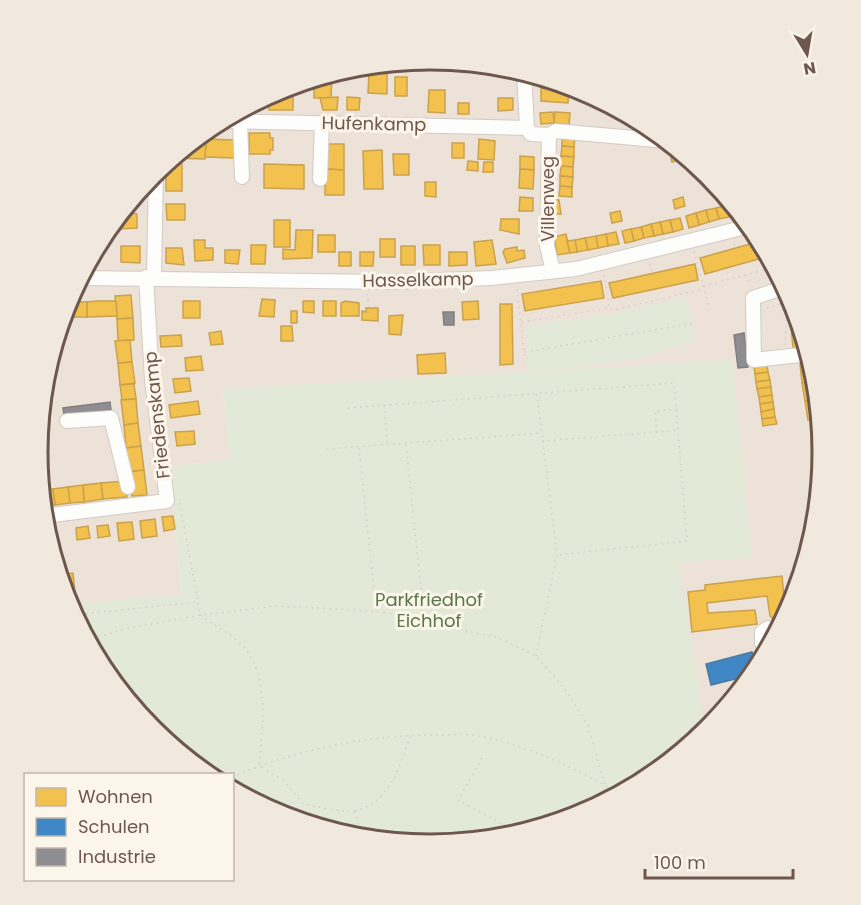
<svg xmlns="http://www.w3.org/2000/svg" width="861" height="905" font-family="Poppins,sans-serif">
  <rect width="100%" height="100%" fill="#f4efea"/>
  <!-- residential -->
  <polygon fill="#ede2d8" points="431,60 508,67 581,90 649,126 709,175 757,234 794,302 816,376 823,453 816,530 793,603 757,671 705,733 678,561 752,558 223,389 230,460 170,466 181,596 68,603 45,529 38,453 45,375 68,302 104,234 153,174 212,126 280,89 354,67"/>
  <!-- green -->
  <g fill="#e2e9d6">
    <polygon points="687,298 695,341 641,358 568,368 528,370 525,326 610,314"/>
    <path d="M732,360L752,558L679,562L705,733C687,748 669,766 649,779C542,852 400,862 281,816C264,809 248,799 233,790L232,774H206L152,730L104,671L68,603L181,595L170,466L230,460L223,389Z"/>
  </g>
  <!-- homes -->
  <g fill="#f2c14e" stroke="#caa24e" stroke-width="1.5">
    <polygon points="480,64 498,66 499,73 481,74"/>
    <polygon points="498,66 511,68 512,72 499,73"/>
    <polygon points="369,71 387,72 387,94 368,93"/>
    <polygon points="332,75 331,98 314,98 314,79"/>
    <rect x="395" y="77" width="12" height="19"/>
    <polygon points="541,88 569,90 568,103 541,101"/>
    <polygon points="429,90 445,90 445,113 428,112"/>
    <rect x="269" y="97" width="24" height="13"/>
    <polygon points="338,97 337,110 323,110 320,98"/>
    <polygon points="347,97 360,98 359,110 347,110"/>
    <polygon points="498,98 513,98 513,110 498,111"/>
    <rect x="458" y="103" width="11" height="11"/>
    <polygon points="553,112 554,123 541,124 540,113"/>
    <polygon points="555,112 570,113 569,125 554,123"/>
    <polygon points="249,133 270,133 270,138 273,138 273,150 270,150 270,154 249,154"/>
    <polygon points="562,136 575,137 574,147 562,146"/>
    <polygon points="206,139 235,140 234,158 205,157"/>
    <polygon points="479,139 495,141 494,160 478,159"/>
    <polygon points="194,141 206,141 205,159 173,158"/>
    <rect x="452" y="143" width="12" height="15"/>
    <polygon points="325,144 344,144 344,170 325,169"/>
    <polygon points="672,144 678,149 681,160 672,162 668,145"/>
    <polygon points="562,146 574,147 574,157 561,156"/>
    <polygon points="382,150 383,189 364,189 363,151"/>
    <polygon points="393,154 409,154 409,175 394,175"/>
    <polygon points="520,156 534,157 534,170 520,169"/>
    <polygon points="561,156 574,157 573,167 561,166"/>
    <polygon points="173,158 177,158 177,164 170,164"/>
    <polygon points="468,161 478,162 478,171 467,170"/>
    <polygon points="484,162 493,162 493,172 483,172"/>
    <rect x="166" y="164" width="16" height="27"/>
    <polygon points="264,164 304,165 304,189 264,188"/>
    <polygon points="561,166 573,167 573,177 560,176"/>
    <polygon points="325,169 344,170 344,195 325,195"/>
    <polygon points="520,169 534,170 533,189 519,188"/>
    <polygon points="560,176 573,177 572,187 560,186"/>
    <polygon points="425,182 436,182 436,197 425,196"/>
    <polygon points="560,186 572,187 572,197 559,196"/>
    <polygon points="139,191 140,204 128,204"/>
    <polygon points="520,197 533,198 533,211 519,211"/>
    <polygon points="683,197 685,206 675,209 673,200"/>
    <polygon points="552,200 559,200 561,214 552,214"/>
    <polygon points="732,203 739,214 729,217 726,205"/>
    <polygon points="166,204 185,204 185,220 167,220"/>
    <polygon points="726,205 729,217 719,219 716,208"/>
    <polygon points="716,208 719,219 709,222 706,210"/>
    <polygon points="706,210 709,222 699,225 696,213"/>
    <polygon points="123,211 137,214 137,228 119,229 119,216"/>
    <polygon points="620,211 622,221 612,223 610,213"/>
    <polygon points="696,213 699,225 689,228 686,216"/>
    <polygon points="680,218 683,229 673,232 670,220"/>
    <polygon points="501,219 519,219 519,234 500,230"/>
    <rect x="274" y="220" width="16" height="27"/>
    <polygon points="670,220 673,232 663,234 660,222"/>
    <polygon points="660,222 663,234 654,236 651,224"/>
    <polygon points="651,224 654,236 644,238 641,227"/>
    <polygon points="641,227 644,238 634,241 631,229"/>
    <polygon points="631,229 634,241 625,243 622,231"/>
    <polygon points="296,230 313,230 312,258 283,259 283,249 295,250"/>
    <polygon points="616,232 619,244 608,246 606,234"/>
    <polygon points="566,234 570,253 557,255 554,237"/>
    <polygon points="606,234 608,246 598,248 596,236"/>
    <rect x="318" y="235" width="17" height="17"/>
    <polygon points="596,236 598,248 588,250 585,238"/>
    <polygon points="585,238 588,250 577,252 575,240"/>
    <rect x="380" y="239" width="15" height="18"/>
    <polygon points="194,240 205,240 205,248 213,248 213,260 195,261"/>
    <polygon points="492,240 496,264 476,266 474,242"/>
    <polygon points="575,240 577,252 570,253 567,241"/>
    <polygon points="761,241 769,256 705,274 700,258"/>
    <polygon points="98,244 99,263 88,263"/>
    <polygon points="251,245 266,245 265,264 251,264"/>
    <polygon points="423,245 440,245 440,265 424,265"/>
    <polygon points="121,246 140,246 140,263 121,262"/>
    <rect x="401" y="246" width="14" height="19"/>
    <polygon points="517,247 517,251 524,250 525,258 507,263 503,252 505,249"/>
    <polygon points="166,248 182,248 184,265 166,263"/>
    <polygon points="225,250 240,250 238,264 225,263"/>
    <rect x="339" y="252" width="12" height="14"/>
    <polygon points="360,252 374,252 373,266 360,266"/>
    <polygon points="449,252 467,252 467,265 449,266"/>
    <polygon points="695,264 698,280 613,298 609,283"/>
    <polygon points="601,281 604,298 525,311 522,294"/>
    <polygon points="131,295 133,318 117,319 115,296"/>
    <polygon points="262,299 275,300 274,317 259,316"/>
    <polygon points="97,301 116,301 117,316 87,317 87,302"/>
    <rect x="183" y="301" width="17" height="17"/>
    <polygon points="303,301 314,301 314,313 303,312"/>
    <rect x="323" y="301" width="13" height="15"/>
    <polygon points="345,301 359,303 359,316 341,316 341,303"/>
    <polygon points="478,301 479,319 463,320 462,302"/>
    <polygon points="68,302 72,302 73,317 63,318"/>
    <polygon points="72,302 87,302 87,317 73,317"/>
    <polygon points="500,304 512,304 513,364 500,365"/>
    <polygon points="790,305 794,305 801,326 791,327"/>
    <polygon points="366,308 378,308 378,321 362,320 362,311 366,312"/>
    <rect x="291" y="311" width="6" height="12"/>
    <polygon points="403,315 401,335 389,334 389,316"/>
    <polygon points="133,318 134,340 118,341 117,319"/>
    <polygon points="281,326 292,326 293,341 281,341"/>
    <polygon points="801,326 807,347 793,348 791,327"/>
    <polygon points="221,331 223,344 211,345 209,333"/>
    <polygon points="181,335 182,346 161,347 160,336"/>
    <polygon points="130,340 132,362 118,363 115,341"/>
    <polygon points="445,353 446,373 418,374 417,355"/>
    <polygon points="201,356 203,370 186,371 185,358"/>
    <polygon points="132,362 135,383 120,385 118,363"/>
    <polygon points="812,362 816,381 802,383 800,364"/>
    <polygon points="767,365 768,372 755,374 754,367"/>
    <polygon points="768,372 770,380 756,382 755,374"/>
    <polygon points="189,378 191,391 175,393 173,379"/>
    <polygon points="770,380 771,387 757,389 756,382"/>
    <polygon points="816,381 818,399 805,401 802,383"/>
    <polygon points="134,384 136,399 122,400 120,385"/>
    <polygon points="771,387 772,395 759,397 757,389"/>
    <polygon points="772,395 773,402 760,404 759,397"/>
    <polygon points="136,399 138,423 124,425 121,400"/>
    <polygon points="818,399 820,418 808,420 805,401"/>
    <polygon points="198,401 200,414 171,418 169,405"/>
    <polygon points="773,402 774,409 761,412 760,404"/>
    <polygon points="774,409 775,417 762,419 761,412"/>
    <polygon points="775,417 777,424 763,426 762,419"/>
    <polygon points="138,423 141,446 126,448 124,425"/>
    <polygon points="194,431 195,444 177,446 175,432"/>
    <polygon points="141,446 144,470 129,472 126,448"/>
    <polygon points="144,470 147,495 132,496 129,472"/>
    <polygon points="125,481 127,497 103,499 101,483"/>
    <polygon points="101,483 103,499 84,502 83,485"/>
    <polygon points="83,485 84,502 70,503 68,487"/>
    <polygon points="68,487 70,503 55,505 53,489"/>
    <polygon points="53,489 55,505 43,506 41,490"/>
    <polygon points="173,516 175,529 164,531 162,517"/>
    <polygon points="155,519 157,536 142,538 140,521"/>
    <polygon points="132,522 134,539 119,541 117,523"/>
    <polygon points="108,525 110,536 98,538 97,526"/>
    <polygon points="88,526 90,538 77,540 76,528"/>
    <polygon points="73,573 75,593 65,594 60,575"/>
    <polygon points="782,576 786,617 773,619 770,616 767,596 707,603 708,613 755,610 757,624 692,632 688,592 705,590 705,585"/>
  </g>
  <!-- schools -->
  <polygon fill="#3f88c5" stroke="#4d7aa1" stroke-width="1.5" points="752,652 758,670 745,685 743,677 711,685 706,664"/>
  <!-- industry -->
  <g fill="#8d8d92" stroke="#847d7e" stroke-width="1.5">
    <polygon points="435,60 434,65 417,64 417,61"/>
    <polygon points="443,312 454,312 454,325 444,325"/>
    <polygon points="744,333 748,367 738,368 734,335"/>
    <polygon points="110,402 111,410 64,416 63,408"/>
  </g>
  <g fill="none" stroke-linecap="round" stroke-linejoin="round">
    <defs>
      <g id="minor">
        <polyline points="524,72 527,128 531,134 549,135 556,131 667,141"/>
        <polyline points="221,121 527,128"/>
        <polyline points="240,121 242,177"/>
        <polyline points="549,135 547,246 553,271"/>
        <polyline points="320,179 322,123"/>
        <polyline points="154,277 156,171"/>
        <polyline points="80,278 390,282 492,278 576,269 750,226"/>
        <polyline points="785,287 753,298 754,360 809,354"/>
        <polyline points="67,421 111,418 128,487"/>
        <polyline points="44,516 167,501 152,380 146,277"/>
        <polyline points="771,646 762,643 762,632 768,628 780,629"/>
      </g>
    </defs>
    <!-- minor casing -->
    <use href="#minor" stroke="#d1cbc5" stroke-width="16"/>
    <!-- path -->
    <g stroke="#d3cdc8" stroke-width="1.5" stroke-dasharray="1.5 4.5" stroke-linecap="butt">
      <polyline points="734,243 736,248"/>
      <polyline points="694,251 709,308"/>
      <polyline points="650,264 652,273"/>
      <polyline points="604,275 609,306"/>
      <polyline points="745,275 751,286"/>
      <polyline points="704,286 775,267"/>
      <polyline points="517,289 525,361"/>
      <polyline points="367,294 369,308"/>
      <polyline points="767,308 779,304"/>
      <polyline points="522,322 609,308 612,310 704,289"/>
      <polyline points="785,345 787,316 780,304 792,299"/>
      <polyline points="525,352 695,323"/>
      <polyline points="384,405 387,444"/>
      <polyline points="348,408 674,383 687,541 557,555"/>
      <polyline points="677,409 655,411 657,432 679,430"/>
      <polyline points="542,441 657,432"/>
      <polyline points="406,445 424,619"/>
      <polyline points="359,448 376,610"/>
      <polyline points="327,449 541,433"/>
      <path d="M180,503L200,615C213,625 230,633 242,645C270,675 263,728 259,765L284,781L303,804C315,806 343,813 354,811C391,803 400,764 411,735"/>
      <polyline points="74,615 197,602"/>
      <polyline points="87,640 124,629 200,615 277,606 376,611 499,638 536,656 565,689 588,726 605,785 603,804"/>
      <polyline points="536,656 557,555 537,394"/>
      <polyline points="482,758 458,800 521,834"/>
      <path d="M232,777C298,749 371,734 441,735C453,735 466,733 478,736C529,745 576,769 621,794"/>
      <polyline points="354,812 365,839"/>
    </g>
    <!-- minor -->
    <use href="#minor" stroke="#fdfdfc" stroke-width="14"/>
  </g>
  <g text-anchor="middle" stroke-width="6" stroke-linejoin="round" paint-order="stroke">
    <!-- street labels -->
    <g font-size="18" fill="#6e584e" stroke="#fcf5ea">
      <text transform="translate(374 124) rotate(1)" y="6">Hufenkamp</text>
      <text transform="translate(548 199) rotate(-90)" y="6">Villenweg</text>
      <text transform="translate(418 280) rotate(-1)" y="6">Hasselkamp</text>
      <text transform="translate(157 415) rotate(-96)" y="6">Friedenskamp</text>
    </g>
    <!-- park labels -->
    <g font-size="18" fill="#59784a" stroke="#fcf5ea">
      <text x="429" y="606">Parkfriedhof<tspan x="429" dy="21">Eichhof</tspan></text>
    </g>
  </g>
  <!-- crop -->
  <path d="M0 0H861V905H0ZM48 452a382 382 0 1 1 764 0a382 382 0 1 1-764 0Z" fill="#f1e8de" fill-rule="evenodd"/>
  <path fill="none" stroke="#6e584e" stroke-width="3" d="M48 452a382 382 0 1 1 764 0a382 382 0 1 1-764 0Z"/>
  <!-- legend -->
  <rect x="24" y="773" width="210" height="108" fill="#fcf5ea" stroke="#c3b6ac" stroke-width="1.5"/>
  <rect x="36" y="788" width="30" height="18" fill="#f2c14e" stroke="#c3b6ac" stroke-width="1.5"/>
  <text x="78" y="803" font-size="18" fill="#6e584e">Wohnen</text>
  <rect x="36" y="818" width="30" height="18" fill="#3f88c5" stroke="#c3b6ac" stroke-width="1.5"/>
  <text x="78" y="833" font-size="18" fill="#6e584e">Schulen</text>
  <rect x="36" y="848" width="30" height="18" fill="#8d8d92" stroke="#c3b6ac" stroke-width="1.5"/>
  <text x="78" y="863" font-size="18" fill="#6e584e">Industrie</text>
  <!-- north arrow -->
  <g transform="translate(807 54) rotate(169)" stroke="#fcf5ea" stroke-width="4.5" paint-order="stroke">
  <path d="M0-4.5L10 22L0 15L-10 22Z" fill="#6e584e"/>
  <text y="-9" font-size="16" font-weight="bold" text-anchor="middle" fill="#6e584e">N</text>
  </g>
  <!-- scale -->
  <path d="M645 869v9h148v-9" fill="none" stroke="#6e584e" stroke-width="3"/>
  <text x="654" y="869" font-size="18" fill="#6e584e" stroke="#fcf5ea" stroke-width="4.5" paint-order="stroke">100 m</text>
</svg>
